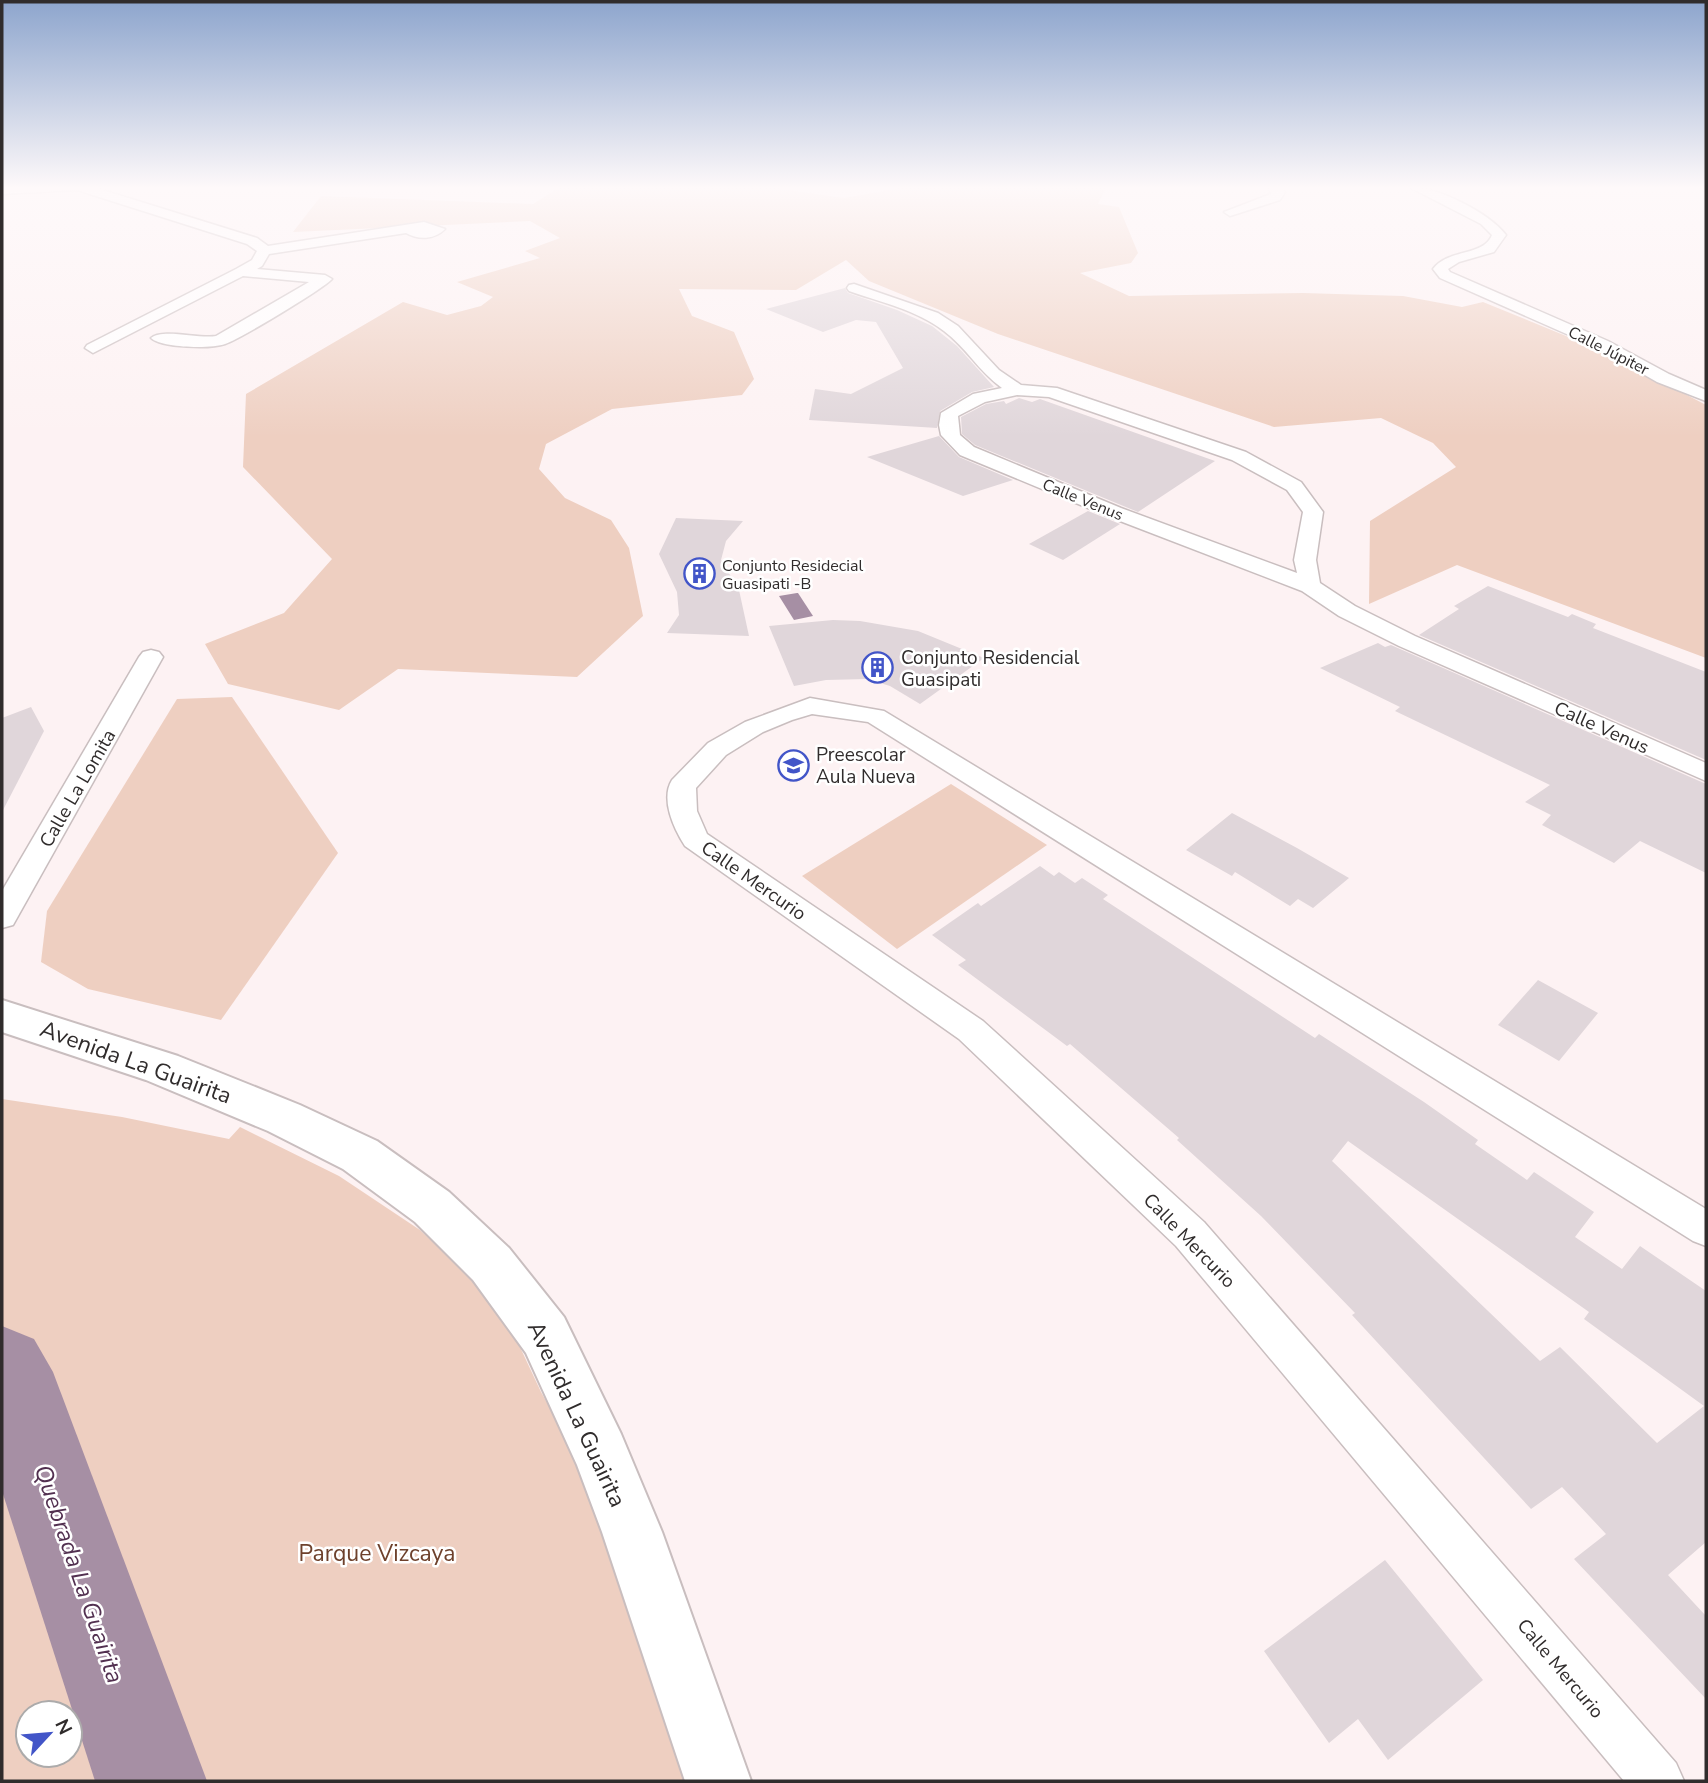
<svg xmlns="http://www.w3.org/2000/svg" width="1708" height="1783" font-family="'Nunito Sans',sans-serif">
  <rect width="100%" height="100%" fill="#fdf2f3"/>
  <!-- green -->
  <g fill="#eecfc1" fill-rule="evenodd">
    <polygon points="560,187 767,187 844,198 907,187 1106,187 1098,204 1119,207 1138,253 1131,263 1080,273 1129,296 1303,293 1403,296 1462,307 1483,302 1605,352 1706,405 1706,658 1457,565 1369,604 1370,521 1456,467 1433,443 1381,418 1274,427 998,334 869,281 846,260 796,290 679,289 692,316 734,332 754,379 742,395 612,409 546,444 539,469 565,498 611,520 629,548 643,616 577,677 398,669 339,710 228,684 205,644 284,613 332,559 243,467 246,394 403,302 447,315 481,306 493,297 457,282 540,258 525,251 560,238 530,221 293,232 321,196 533,204"/>
    <polygon points="232,697 338,853 221,1020 88,989 41,962 47,911 177,699"/>
    <polygon points="951,784 1047,845 897,949 802,876"/>
    <path d="M2,1099L122,1117L229,1139L240,1127L339,1176L420,1230L476,1282L512,1330L541,1392L578,1458L632,1601L685,1781H2ZM28,1713H70V1755H28Z"/>
  </g>
  <!-- water -->
  <polygon fill="#a68fa4" points="797,593 798,593 813,616 794,620 779,596"/>
  <g fill="none" stroke-linecap="round" stroke-linejoin="round">
    <!-- river -->
    <polygon fill="#a68fa4" fill-rule="evenodd" points="2,1326 34,1339 53,1372 207,1781 95,1781 2,1491"/>
  </g>
  <!-- building -->
  <g fill="#e0d6da" fill-rule="evenodd">
    <polygon points="845,288 848,293 897,310 932,326 957,346 994,387 972,392 940,411 937,428 809,420 815,389 851,394 903,368 876,322 856,320 823,332 766,309"/>
    <polygon points="1019,398 1032,402 1040,399 1215,461 1138,512 975,445 962,434 961,417 986,404 1004,401 1006,404"/>
    <polygon points="939,436 959,457 1013,480 963,496 867,457"/>
    <polygon points="1088,511 1120,524 1063,560 1029,544"/>
    <polygon points="676,518 743,521 726,541 721,560 739,590 749,636 667,633 679,615 677,592 659,554"/>
    <polygon points="1488,586 1568,617 1572,614 1596,624 1593,628 1706,672 1706,760 1419,635 1459,609 1454,606"/>
    <polygon points="833,620 860,621 918,631 984,658 920,704 890,686 867,679 826,680 794,686 769,626"/>
    <polygon points="1378,643 1385,647 1391,645 1706,784 1706,873 1640,841 1614,863 1542,825 1551,815 1525,802 1550,785 1395,711 1400,707 1320,668"/>
    <polygon points="31,707 44,731 2,812 2,718"/>
    <polygon points="1232,813 1297,848 1349,878 1313,908 1298,899 1290,906 1235,872 1232,876 1186,850"/>
    <path d="M1040,866L1054,876L1059,872L1075,883L1082,878L1108,895L1103,899L1315,1038L1319,1034L1424,1102L1478,1140L1475,1144L1527,1180L1534,1172L1594,1212L1575,1237L1622,1269L1640,1246L1706,1291V1542L1668,1575L1706,1616V1699L1574,1559L1606,1534L1562,1487L1531,1509L1352,1315L1355,1313L1261,1216L1177,1140L1179,1138L1070,1044L1067,1046L958,965L966,960L932,935L978,903L981,906ZM1348,1141L1589,1312L1584,1319L1704,1406L1657,1443L1560,1347L1540,1361L1332,1161Z"/>
    <polygon points="1538,980 1598,1013 1559,1061 1498,1025"/>
    <polygon points="1385,1560 1483,1680 1388,1760 1358,1719 1329,1743 1264,1651"/>
  </g>
  <g fill="none" stroke-linecap="round" stroke-linejoin="round">
    <defs>
      <g id="street">
        <path d="M2,187H93L257,238L268,246L424,222L445,229C434,240 418,240 406,233L269,254L262,266L257,269L325,275L332,279C323,289 240,339 225,344C211,349 161,348 151,338C162,328 199,339 216,336L309,282L243,276L93,353L85,348L87,345L236,269L252,260L257,251L247,244L77,190L2,194Z"/>
        <polygon points="1269,187 1282,187 1285,192 1280,200 1230,216 1224,212 1271,194"/>
        <path d="M1409,187C1438,187 1488,212 1506,235L1494,252L1459,262L1448,269L1450,272L1608,341L1669,374L1706,390V401L1657,382L1596,347L1440,278L1433,269C1449,248 1483,257 1492,235L1481,224Z"/>
        <polygon points="1698,187 1706,187 1706,192"/>
        <path d="M854,284L938,313L958,326L999,370L1021,385L1057,388L1246,452L1301,482L1323,512L1316,560L1320,583L1355,606L1415,636L1706,763V781L1399,646L1339,616L1302,591L1107,516L960,455L941,435L939,425L941,413L973,394L1002,388C979,372 966,347 944,331C917,310 880,302 849,291L847,288L849,285ZM1017,395L1049,397L1232,460L1287,490L1303,512L1294,560L1297,573L1121,508L974,447L960,435L958,416L985,402Z"/>
        <polygon points="151,650 159,652 163,657 13,925 2,928 2,891 139,657 143,652"/>
        <path d="M810,698L884,711L1706,1209V1246L1693,1241L868,722L812,714L792,720L763,732L726,755L696,788L697,811L707,834L983,1021L1204,1222L1676,1763L1684,1781H1624L1176,1246L959,1039L685,846C674,829 660,799 672,780L708,743L745,722Z"/>
      </g>
      <polygon id="secondary" points="2,1000 178,1056 300,1105 377,1141 449,1192 509,1248 564,1317 621,1434 662,1532 751,1781 685,1781 602,1532 577,1465 526,1353 473,1280 415,1222 343,1169 268,1131 146,1080 2,1032"/>
    </defs>
    <!-- street casing -->
    <use href="#street" stroke="#c9bebf" stroke-width="3"/>
    <!-- secondary casing -->
    <use href="#secondary" stroke="#c9bebf" stroke-width="4"/>
    <!-- street -->
    <use href="#street" fill="#fff" fill-rule="evenodd"/>
    <!-- secondary -->
    <use href="#secondary" fill="#fff" fill-rule="evenodd"/>
  </g>
  <!-- sky -->
  <linearGradient id="sky" x2="0" y2="1"><stop stop-color="#8da5cd"/><stop offset="0.43" stop-color="#fef9fa"/><stop offset="1" stop-color="#fef9fa" stop-opacity="0"/></linearGradient>
  <rect width="1708" height="437" fill="url(#sky)"/>
  <!-- icons -->
  <defs>
    <symbol id="building-ring" viewBox="-11 -11 22 22"><circle r="9.5" fill="#fff" stroke="#4255c8" stroke-width="1.5"/><path d="M-4-6H4V6H1V3H-1V6H-4ZM-2.5-4.3h1.7v1.8h-1.7ZM.8-4.3h1.7v1.8H.8ZM-2.5-1h1.7V.8h-1.7ZM.8-1h1.7V.8H.8Z" fill="#4255c8"/></symbol>
    <symbol id="school-ring" viewBox="-11 -11 22 22"><circle r="9.5" fill="#fff" stroke="#4255c8" stroke-width="1.5"/><path d="M0-5L7-2L0 1L-7-2ZM-4 1L0 2.5L4 1V4Q0 6-4 4Z" fill="#4255c8"/></symbol>
  </defs>
  <g fill-rule="evenodd">
    <use href="#building-ring" x="682" y="556" width="35" height="35"/>
    <use href="#building-ring" x="860" y="650" width="35" height="35"/>
    <use href="#school-ring" x="776" y="748" width="35" height="35"/>
  </g>
  <g text-anchor="middle" stroke-width="5" stroke-linejoin="round" paint-order="stroke">
    <!-- far-street labels -->
    <g font-size="16" fill="#302c2c" stroke="#fff">
      <text transform="translate(1609 350) rotate(27)" y="6">Calle Júpiter</text>
      <text transform="translate(1083 499) rotate(22)" y="6">Calle Venus</text>
    </g>
    <!-- far-poi labels -->
    <g font-size="16" fill="#302c2c" stroke="#fff" text-anchor="start">
      <text x="722" y="571">Conjunto Residecial<tspan x="722" dy="18">Guasipati -B</tspan></text>
    </g>
    <!-- poi labels -->
    <g font-size="19" fill="#302c2c" stroke="#fff" text-anchor="start">
      <text x="901" y="664">Conjunto Residencial<tspan x="901" dy="22">Guasipati</tspan></text>
      <text x="816" y="761">Preescolar<tspan x="816" dy="22">Aula Nueva</tspan></text>
    </g>
    <!-- street labels -->
    <g font-size="19" fill="#302c2c" stroke="#fff">
      <text transform="translate(1602 727) rotate(24)" y="7">Calle Venus</text>
      <text transform="translate(77 788) rotate(-60)" y="7">Calle La Lomita</text>
      <text transform="translate(754 880) rotate(35)" y="7">Calle Mercurio</text>
      <text transform="translate(1190 1240) rotate(46)" y="7">Calle Mercurio</text>
      <text transform="translate(1561 1668) rotate(50)" y="7">Calle Mercurio</text>
    </g>
    <!-- near-street labels -->
    <g font-size="23" fill="#302c2c" stroke="#fff">
      <text transform="translate(136 1062) rotate(20)" y="8">Avenida La Guairita</text>
      <text transform="translate(577 1414) rotate(65)" y="8">Avenida La Guairita</text>
    </g>
    <!-- near-park labels -->
    <g font-size="23" fill="#6e412c" stroke="#fff">
      <text x="377" y="1561">Parque Vizcaya</text>
    </g>
    <!-- near-water labels -->
    <g font-size="24" font-style="italic" fill="#523050" stroke="#fff">
      <text transform="translate(79 1574) rotate(71)" y="8">Quebrada La Guairita</text>
    </g>
  </g>
  <!-- border -->
  <rect width="1708" height="1783" fill="none" stroke="#302c2c" stroke-width="7"/>
  <!-- north arrow -->
  <g transform="translate(49 1734) rotate(64)"><circle r="33" fill="#ffffff" stroke="#acabab" stroke-width="2"/>
  <path d="M0-5L12 26L0 18L-12 26Z" fill="#4255c8"/>
  <text y="-10" font-size="19" font-weight="bold" text-anchor="middle" fill="#302c2c">N</text>
  </g>
</svg>
